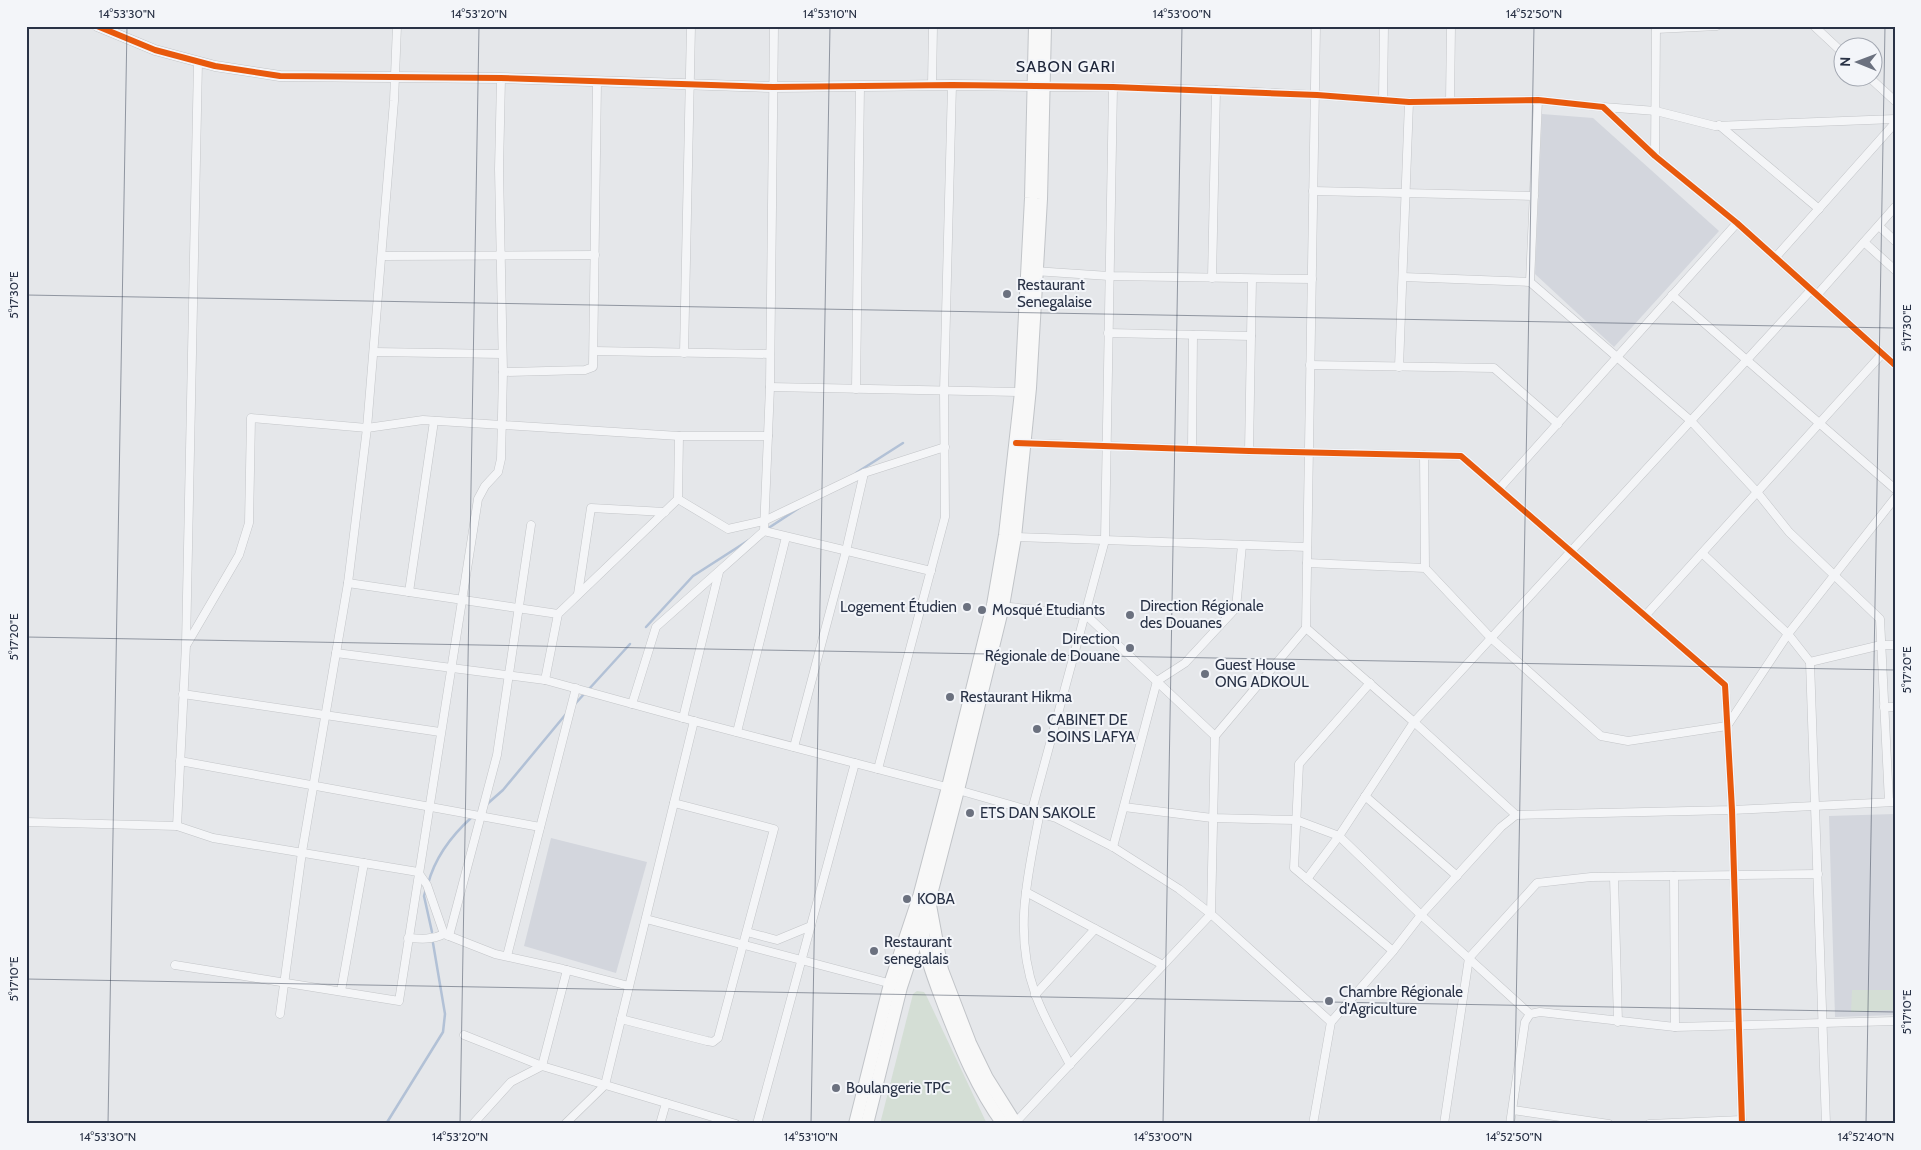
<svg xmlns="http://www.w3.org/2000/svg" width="1921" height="1150" font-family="Cabin,sans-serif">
  <rect width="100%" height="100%" fill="#e5e7ea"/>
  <!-- built -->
  <g fill="#d3d6dd">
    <polygon points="1542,114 1593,118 1719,231 1614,347 1535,274"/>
    <polygon points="1895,814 1895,1015 1835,1017 1829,816"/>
    <polygon points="551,838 647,862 616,973 524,946"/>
  </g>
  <!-- green -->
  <g fill="#d4ded5">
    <polygon points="1852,990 1893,990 1894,1010 1851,1012"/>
    <polygon points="917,991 924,992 926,995 987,1124 880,1124 913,994"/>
  </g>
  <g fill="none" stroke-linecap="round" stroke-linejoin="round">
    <!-- stream -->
    <g stroke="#b2c1d6" stroke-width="2.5">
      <polyline points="856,473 903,443"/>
      <polyline points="767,529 802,506"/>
      <polyline points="646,627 693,576 749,540"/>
      <polyline points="589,689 630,644"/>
      <polyline points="575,704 585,693"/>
      <polyline points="486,805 503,790 566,714"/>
      <path d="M428,884C435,857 451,836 472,817"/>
      <polyline points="426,889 424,896 432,932"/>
      <polyline points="386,1124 443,1032 445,1014 433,943"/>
    </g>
    <defs>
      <g id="minor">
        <polyline points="1814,26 1844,54"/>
        <polyline points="1656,29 1717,26"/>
        <polyline points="1870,78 1895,101"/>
        <polyline points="932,85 933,26"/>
        <polyline points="1041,87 1113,87 1216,90 1317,95 1409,102 1538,100 1603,107 1655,156 1737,223 1895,365"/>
        <polyline points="1383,100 1384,26"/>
        <polyline points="1450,101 1451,26"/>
        <polyline points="1603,107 1656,111 1715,126 1895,119"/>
        <polyline points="1719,125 1819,209"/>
        <polyline points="1655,156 1656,26"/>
        <polyline points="1313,191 1534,196"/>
        <polyline points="1879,226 1895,241"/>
        <polyline points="1864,242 1895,270"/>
        <polyline points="382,256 595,255"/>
        <polyline points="1775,258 1895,123"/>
        <polyline points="1034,271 1109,276 1312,279"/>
        <polyline points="1403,277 1530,282 1691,421 1757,492 1789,532 1880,619 1889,802"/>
        <polyline points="1212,278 1216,90"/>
        <polyline points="1530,282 1538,100"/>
        <polyline points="1672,295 1895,489"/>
        <polyline points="1817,295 1895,207"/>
        <polyline points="1108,333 1251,336"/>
        <polyline points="594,351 770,354"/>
        <polyline points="374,352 502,354"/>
        <polyline points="684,353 691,26"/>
        <polyline points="1310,365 1494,368 1558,424"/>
        <polyline points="1399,367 1409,102"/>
        <polyline points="503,372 585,370 593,367 597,82"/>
        <polyline points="770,387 1021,392"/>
        <polyline points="856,389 860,86"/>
        <polyline points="1022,443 1249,451 1461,456 1725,685 1732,810 1742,1124"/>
        <polyline points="1192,449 1193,335"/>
        <polyline points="1249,451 1252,279"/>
        <polyline points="1424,455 1425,568"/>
        <polyline points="1499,489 1737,223"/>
        <polyline points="678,499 728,529 764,521 864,473"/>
        <polyline points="764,531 931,571"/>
        <polyline points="1015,537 1307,547"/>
        <polyline points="1702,553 1788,634 1810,662 1881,645 1895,645"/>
        <polyline points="1307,563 1425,568 1491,638 1601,736 1628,741 1727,726 1788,634 1895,498"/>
        <polyline points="348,583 558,614"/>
        <polyline points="409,592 434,421"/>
        <polyline points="578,594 591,508 665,512"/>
        <polyline points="1000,606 1086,615 1215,736"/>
        <polyline points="1645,616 1882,354"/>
        <polyline points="1306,628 1414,722 1516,815"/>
        <polyline points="187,644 239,555 249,523 251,418 367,428 423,420 679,436 768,436"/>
        <polyline points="336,653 545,680 694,721 958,790 1056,818 1113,847 1179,889 1211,914 1331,1022"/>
        <polyline points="1810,662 1826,1124"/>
        <polyline points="545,680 558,614 678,499 679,436"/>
        <polyline points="1370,683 1299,764 1294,868 1393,951"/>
        <polyline points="183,694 440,732"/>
        <polyline points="632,704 656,627 764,531 770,387 774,26"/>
        <polyline points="1884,707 1895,707"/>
        <polyline points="683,718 719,572"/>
        <polyline points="737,732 786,537"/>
        <polyline points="794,747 846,551 864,473 945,447"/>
        <polyline points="180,761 540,827"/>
        <polyline points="878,769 945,517 944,391 952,85"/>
        <polyline points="1365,796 1457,876"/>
        <polyline points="1124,807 1212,818 1296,820 1339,836 1421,915 1530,1014"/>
        <polyline points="1032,810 1105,540 1113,87"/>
        <path d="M1040,812C1028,874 1013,932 1035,993C1043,1017 1058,1041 1070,1065"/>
        <polyline points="26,822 177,826 213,838 418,872 427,885 444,934 495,954 563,969 629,986"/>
        <polyline points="177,826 186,645 198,62"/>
        <polyline points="1113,847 1157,681 1185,663 1236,608 1242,545"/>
        <polyline points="1674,876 1675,1027"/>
        <polyline points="1614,877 1618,1022"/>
        <polyline points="1307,879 1339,836 1414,722 1811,290"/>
        <polyline points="1026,892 1163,965"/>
        <polyline points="646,919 892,984"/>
        <polyline points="747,932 777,940 811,926"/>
        <polyline points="449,936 497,755 531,525"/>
        <path d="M408,938C421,939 432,940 444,934"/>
        <polyline points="507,956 576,688"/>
        <polyline points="175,965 399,1001 478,499 485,486 498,472 501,459 503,372 499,169 501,78"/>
        <polyline points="341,991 364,863"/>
        <polyline points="1035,995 1095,929"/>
        <polyline points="280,1014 302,852 348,583 367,428 394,101 397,26"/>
        <polyline points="621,1019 707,1041 713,1042 718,1038 774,829 674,803"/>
        <polyline points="464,1035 542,1066 736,1124"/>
        <polyline points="1513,1110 1609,1124"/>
        <polyline points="473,1124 511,1082 542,1066 567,970"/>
        <polyline points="565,1124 605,1085 694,721"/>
        <polyline points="660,1124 666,1103"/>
        <polyline points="757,1124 855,763"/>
        <polyline points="1014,1124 1211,914 1215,736 1306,628 1316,26"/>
        <polyline points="1313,1124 1331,1022 1393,951 1421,915 1501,827 1516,815 1732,810 1895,802"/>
        <polyline points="1444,1124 1469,958 1537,883 1591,877 1818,874"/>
        <polyline points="1510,1124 1525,1022 1530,1014 1540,1012 1675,1027 1895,1021"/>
        <polyline points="1649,1124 1742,1120"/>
      </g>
      <polyline id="tertiary" points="97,26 155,50 215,66 280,76 501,78 773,87 952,85 1034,86"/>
      <g id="primary">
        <polyline points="930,905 942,970 970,1043 987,1078 1016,1124"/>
        <path d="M923,927C924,956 935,981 945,1008C961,1049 977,1088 1003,1124"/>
        <polyline points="855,1124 890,984 919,897 948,787 993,605 1005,535 1021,392 1031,198 1035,26"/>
        <polyline points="867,1124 901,987 929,902 958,790 1003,606 1015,537 1030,388 1041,199 1045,26"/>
      </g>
    </defs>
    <!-- minor casing -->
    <use href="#minor" stroke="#c3c5c8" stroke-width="9"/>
    <!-- tertiary casing -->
    <use href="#tertiary" stroke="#c3c5c8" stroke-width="11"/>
    <!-- primary casing -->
    <use href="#primary" stroke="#c1c4c8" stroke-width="14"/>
    <!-- minor -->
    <use href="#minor" stroke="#f4f5f7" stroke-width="8"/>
    <!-- tertiary -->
    <use href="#tertiary" stroke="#f4f5f7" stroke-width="10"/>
    <!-- primary -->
    <use href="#primary" stroke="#f8f8f8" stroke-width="12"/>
    <defs>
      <g id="cycleway">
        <polyline points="97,26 155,50 215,66 280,76 501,78 773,87 952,85 1113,87 1317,95 1409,102 1538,100 1603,107 1655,156 1737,223 1895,365"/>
        <polyline points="1016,443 1249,451 1461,456 1725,685 1732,810 1742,1124"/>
      </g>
    </defs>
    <!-- cycleway casing -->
    <use href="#cycleway" stroke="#f3f5f9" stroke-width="9"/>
    <!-- cycleway -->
    <use href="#cycleway" stroke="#e8590c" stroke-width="6"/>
  </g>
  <!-- ticks -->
  <path fill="none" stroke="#293246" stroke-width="1" stroke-opacity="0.45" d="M26,295L1895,328M26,637L1895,670M26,979L1895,1012M108,1124L127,26M460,1124L479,26M811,1124L830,26M1163,1124L1182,26M1514,1124L1534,26M1866,1124L1885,26"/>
  <!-- markers -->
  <g fill="#6b717f" stroke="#f3f5f9" stroke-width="2">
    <circle cx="1007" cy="294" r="5"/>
    <circle cx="967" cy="607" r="5"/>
    <circle cx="982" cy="610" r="5"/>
    <circle cx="1130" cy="615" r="5"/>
    <circle cx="1130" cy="648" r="5"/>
    <circle cx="1205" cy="674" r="5"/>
    <circle cx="950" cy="697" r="5"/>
    <circle cx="1037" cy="729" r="5"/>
    <circle cx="970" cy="813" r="5"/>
    <circle cx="907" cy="899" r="5"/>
    <circle cx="874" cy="951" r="5"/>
    <circle cx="1329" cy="1001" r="5"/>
    <circle cx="836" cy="1088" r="5"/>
  </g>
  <g text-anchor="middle" stroke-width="4" stroke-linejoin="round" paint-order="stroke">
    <!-- poi labels -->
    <g font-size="15" fill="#293246" stroke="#f3f5f9" text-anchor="start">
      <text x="1017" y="290">Restaurant<tspan x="1017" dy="17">Senegalaise</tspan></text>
      <text x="1140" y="611">Direction Régionale<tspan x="1140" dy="17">des Douanes</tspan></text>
      <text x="957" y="612" text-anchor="end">Logement Étudien</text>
      <text x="992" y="615">Mosqué Etudiants</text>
      <text x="1120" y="644" text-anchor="end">Direction<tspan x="1120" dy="17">Régionale de Douane</tspan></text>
      <text x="1215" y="670">Guest House<tspan x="1215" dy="17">ONG ADKOUL</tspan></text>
      <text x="960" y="702">Restaurant Hikma</text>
      <text x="1047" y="725">CABINET DE<tspan x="1047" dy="17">SOINS LAFYA</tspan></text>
      <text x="980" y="818">ETS DAN SAKOLE</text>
      <text x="917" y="904">KOBA</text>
      <text x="884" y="947">Restaurant<tspan x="884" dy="17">senegalais</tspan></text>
      <text x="1339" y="997">Chambre Régionale<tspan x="1339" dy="17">d'Agriculture</tspan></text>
      <text x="846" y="1093">Boulangerie TPC</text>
    </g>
    <!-- neighbourhood labels -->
    <g font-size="16" letter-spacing="1" fill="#1b2337" stroke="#f3f5f9">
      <text x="1066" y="72">SABON GARI</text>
    </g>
  </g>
  <!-- border -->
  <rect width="1921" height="1150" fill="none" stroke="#f3f5f9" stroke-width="55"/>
  <!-- north arrow -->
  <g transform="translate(1858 62) rotate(271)"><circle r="24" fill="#f3f5f9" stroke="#a2a7b1"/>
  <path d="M0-4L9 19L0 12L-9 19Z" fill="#6b717f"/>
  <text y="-8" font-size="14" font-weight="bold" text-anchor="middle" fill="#293246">N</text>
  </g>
  <rect x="28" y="28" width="1866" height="1094" fill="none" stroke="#293246" stroke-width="2"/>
  <g font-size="12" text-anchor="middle" fill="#293246">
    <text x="127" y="18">14°53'30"N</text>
    <text x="479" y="18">14°53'20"N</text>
    <text x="830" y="18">14°53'10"N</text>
    <text x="1182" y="18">14°53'00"N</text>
    <text x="1534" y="18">14°52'50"N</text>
    <text transform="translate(14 295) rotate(-90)" y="4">5°17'30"E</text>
    <text transform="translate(1907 328) rotate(-90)" y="4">5°17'30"E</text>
    <text transform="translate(14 637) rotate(-90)" y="4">5°17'20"E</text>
    <text transform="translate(1907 670) rotate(-90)" y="4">5°17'20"E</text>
    <text transform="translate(14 979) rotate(-90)" y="4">5°17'10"E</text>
    <text transform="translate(1907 1012) rotate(-90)" y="4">5°17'10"E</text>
    <text x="108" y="1141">14°53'30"N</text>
    <text x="460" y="1141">14°53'20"N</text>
    <text x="811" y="1141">14°53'10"N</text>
    <text x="1163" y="1141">14°53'00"N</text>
    <text x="1514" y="1141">14°52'50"N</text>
    <text x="1866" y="1141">14°52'40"N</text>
  </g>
</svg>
